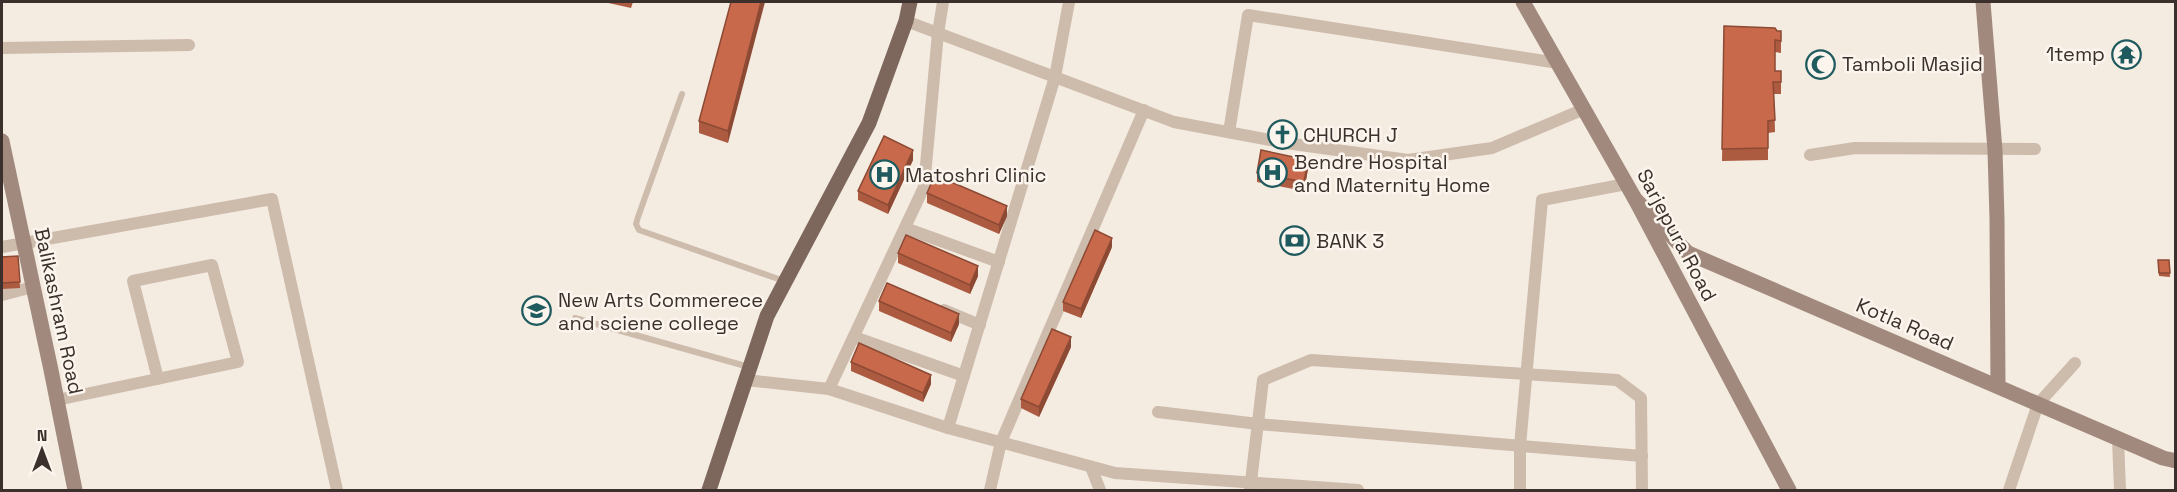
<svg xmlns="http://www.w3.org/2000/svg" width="2177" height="492" font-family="'Space Grotesk',sans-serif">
  <rect width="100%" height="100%" fill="#f4ebe1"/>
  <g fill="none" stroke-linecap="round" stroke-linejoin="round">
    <!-- lane -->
    <g stroke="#cdbbac" stroke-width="6">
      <polyline points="682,94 638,217 636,224 639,230 784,281"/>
      <polyline points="575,318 749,367"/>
    </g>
    <!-- street -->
    <g stroke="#cdbbac" stroke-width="12">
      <polyline points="906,21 1174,122 1286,143 1408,160 1492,148 1584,109"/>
      <polyline points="2,48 189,45"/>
      <polyline points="1229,132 1248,15 1558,63"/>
      <polyline points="1810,155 1855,148 2035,149"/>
      <polyline points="905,228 999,262"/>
      <polyline points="2,247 272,199 337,490"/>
      <polyline points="2,295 33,287"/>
      <polyline points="944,310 980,325"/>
      <polyline points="854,337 964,376"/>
      <polyline points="746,380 829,389 948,428 1115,473 1358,490"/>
      <polyline points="829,389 924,187 938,33 943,2"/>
      <polyline points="57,400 238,362 212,265 133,281 158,379"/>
      <polyline points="1158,412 1258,424 1642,456"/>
      <polyline points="948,428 1055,77 1069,2"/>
      <polyline points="2118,439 2120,490"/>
      <polyline points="1091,467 1100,490"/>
      <polyline points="990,490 1001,442 1144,110"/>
      <polyline points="1250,490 1263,380 1311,360 1617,380 1641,398 1642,490"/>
      <polyline points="1520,490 1520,446 1542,200 1626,184"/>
      <polyline points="2009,490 2038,404 2075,363"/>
    </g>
    <!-- secondary -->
    <g stroke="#a18a7d" stroke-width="15">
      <polyline points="1523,2 1635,199 1789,490"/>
      <polyline points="1983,2 1995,150 1997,219 1998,386"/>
      <polyline points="2,141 51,370 75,490"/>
      <polyline points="1635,199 1688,253 2163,458 2176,461"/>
    </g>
    <!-- primary -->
    <polyline stroke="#7d675c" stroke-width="15" points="709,490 767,316 869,123 906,21 910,2"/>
  </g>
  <!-- wall -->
  <g fill="#ac5a40">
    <polygon points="604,2 633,2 631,8"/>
    <polygon points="731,2 728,143 699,133 699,121"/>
    <polygon points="1724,26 1781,31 1781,53 1775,52 1775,71 1781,71 1781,94 1774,94 1775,132 1768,133 1768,160 1722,161"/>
    <polygon points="913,160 888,214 858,200 858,191"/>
    <polygon points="1308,169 1304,191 1257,182 1257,173"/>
    <polygon points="927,193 1007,216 999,234 927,203"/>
    <polygon points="1112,247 1081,318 1063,311 1063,302"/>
    <polygon points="898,253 978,276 970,294 898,263"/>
    <polygon points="18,256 20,288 2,289 2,257"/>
    <polygon points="2158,260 2169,260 2170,277 2159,276"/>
    <polygon points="879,301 959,324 951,342 879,311"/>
    <polygon points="1071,347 1039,417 1021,408 1021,399"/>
    <polygon points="851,362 931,384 923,402 851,371"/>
  </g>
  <!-- shaded-wall -->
  <g fill="#8c4a34">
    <polygon points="761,2 765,2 728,143 728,131"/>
    <polygon points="913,150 913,160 888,214 888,205"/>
    <polygon points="1308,160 1308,169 1304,191 1304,182"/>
    <polygon points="1007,206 1007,216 999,234 999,225"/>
    <polygon points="1112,238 1112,247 1081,318 1081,309"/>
    <polygon points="978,266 978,276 970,294 970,285"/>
    <polygon points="959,314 959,324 951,342 951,333"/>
    <polygon points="1071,337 1071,347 1039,417 1039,407"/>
    <polygon points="931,375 931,384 923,402 923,393"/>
  </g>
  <!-- building -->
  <g fill="#c8694b" stroke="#8c4a34" stroke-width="1.5">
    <polygon points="731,2 761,2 728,131 699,121"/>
    <polygon points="1724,26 1775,28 1777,31 1781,31 1781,41 1775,40 1775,71 1781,71 1781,82 1773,82 1775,120 1768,121 1768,148 1722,149"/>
    <polygon points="884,136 913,150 888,205 858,191"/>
    <polygon points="1261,150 1308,160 1304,182 1257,173"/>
    <polygon points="935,175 1007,206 999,225 927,193"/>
    <polygon points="1095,230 1112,238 1081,309 1063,302"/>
    <polygon points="906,235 978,266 970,285 898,253"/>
    <polygon points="18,256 20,282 2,283 2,257"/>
    <polygon points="2158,260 2169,260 2170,273 2159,273"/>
    <polygon points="887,283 959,314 951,333 879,301"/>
    <polygon points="1052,329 1071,337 1039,407 1021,399"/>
    <polygon points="859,343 931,375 923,393 851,362"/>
  </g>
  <!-- icons -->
  <defs>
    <symbol id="temple-ring" viewBox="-11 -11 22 22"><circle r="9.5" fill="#fbf5ee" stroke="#1f5a5e" stroke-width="1.5"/><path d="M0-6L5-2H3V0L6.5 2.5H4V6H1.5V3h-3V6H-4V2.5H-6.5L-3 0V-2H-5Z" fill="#1f5a5e"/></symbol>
    <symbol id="mosque-ring" viewBox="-11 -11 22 22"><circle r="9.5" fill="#fbf5ee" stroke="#1f5a5e" stroke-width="1.5"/><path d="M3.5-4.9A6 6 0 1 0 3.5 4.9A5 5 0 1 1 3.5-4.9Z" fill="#1f5a5e"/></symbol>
    <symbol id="church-ring" viewBox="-11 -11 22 22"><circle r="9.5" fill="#fbf5ee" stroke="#1f5a5e" stroke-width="1.5"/><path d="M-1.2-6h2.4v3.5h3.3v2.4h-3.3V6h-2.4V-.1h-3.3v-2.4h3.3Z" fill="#1f5a5e"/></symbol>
    <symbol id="hospital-ring" viewBox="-11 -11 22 22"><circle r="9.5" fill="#fbf5ee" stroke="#1f5a5e" stroke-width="1.5"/><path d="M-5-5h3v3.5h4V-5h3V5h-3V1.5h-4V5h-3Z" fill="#1f5a5e"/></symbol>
    <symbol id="bank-ring" viewBox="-11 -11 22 22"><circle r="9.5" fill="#fbf5ee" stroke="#1f5a5e" stroke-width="1.5"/><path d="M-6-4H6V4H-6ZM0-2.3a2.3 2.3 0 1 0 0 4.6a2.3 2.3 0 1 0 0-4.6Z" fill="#1f5a5e"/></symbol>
    <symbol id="university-ring" viewBox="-11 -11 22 22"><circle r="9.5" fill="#fbf5ee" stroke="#1f5a5e" stroke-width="1.5"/><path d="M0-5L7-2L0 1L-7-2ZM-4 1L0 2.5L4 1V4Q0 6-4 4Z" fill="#1f5a5e"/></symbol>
  </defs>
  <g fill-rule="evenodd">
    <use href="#temple-ring" x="2110" y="38" width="33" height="33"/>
    <use href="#mosque-ring" x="1804" y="48" width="33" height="33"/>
    <use href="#church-ring" x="1266" y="118" width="33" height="33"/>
    <use href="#hospital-ring" x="1256" y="156" width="33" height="33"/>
    <use href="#hospital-ring" x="868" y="158" width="33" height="33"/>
    <use href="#bank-ring" x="1278" y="224" width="33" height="33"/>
    <use href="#university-ring" x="520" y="294" width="33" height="33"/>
  </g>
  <g text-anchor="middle" stroke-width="5" stroke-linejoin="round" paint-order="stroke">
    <!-- poi labels -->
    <g font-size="20" fill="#3b302b" stroke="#fbf5ee" text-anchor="start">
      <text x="2105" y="61" text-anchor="end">1temp</text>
      <text x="1842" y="71">Tamboli Masjid</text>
      <text x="1303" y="142">CHURCH J</text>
      <text x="1294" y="169">Bendre Hospital<tspan x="1294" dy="23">and Maternity Home</tspan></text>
      <text x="905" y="182">Matoshri Clinic</text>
      <text x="1316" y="248">BANK 3</text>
      <text x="558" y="307">New Arts Commerece<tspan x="558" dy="23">and sciene college</tspan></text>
    </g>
    <!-- street labels -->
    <g font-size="20" fill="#3b302b" stroke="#fbf5ee">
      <text transform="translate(1677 235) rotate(62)" y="7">Sarjepura Road</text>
      <text transform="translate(59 311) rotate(78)" y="7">Balikashram Road</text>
      <text transform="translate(1905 324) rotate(23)" y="7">Kotla Road</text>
    </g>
  </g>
  <!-- border -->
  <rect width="2177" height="492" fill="none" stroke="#3b302b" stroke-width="6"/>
  <!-- north arrow -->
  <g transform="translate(42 450)" stroke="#fbf5ee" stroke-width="4.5" paint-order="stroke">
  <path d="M0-4.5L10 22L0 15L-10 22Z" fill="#3b302b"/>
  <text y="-9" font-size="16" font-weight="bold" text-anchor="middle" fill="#3b302b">N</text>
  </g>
</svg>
